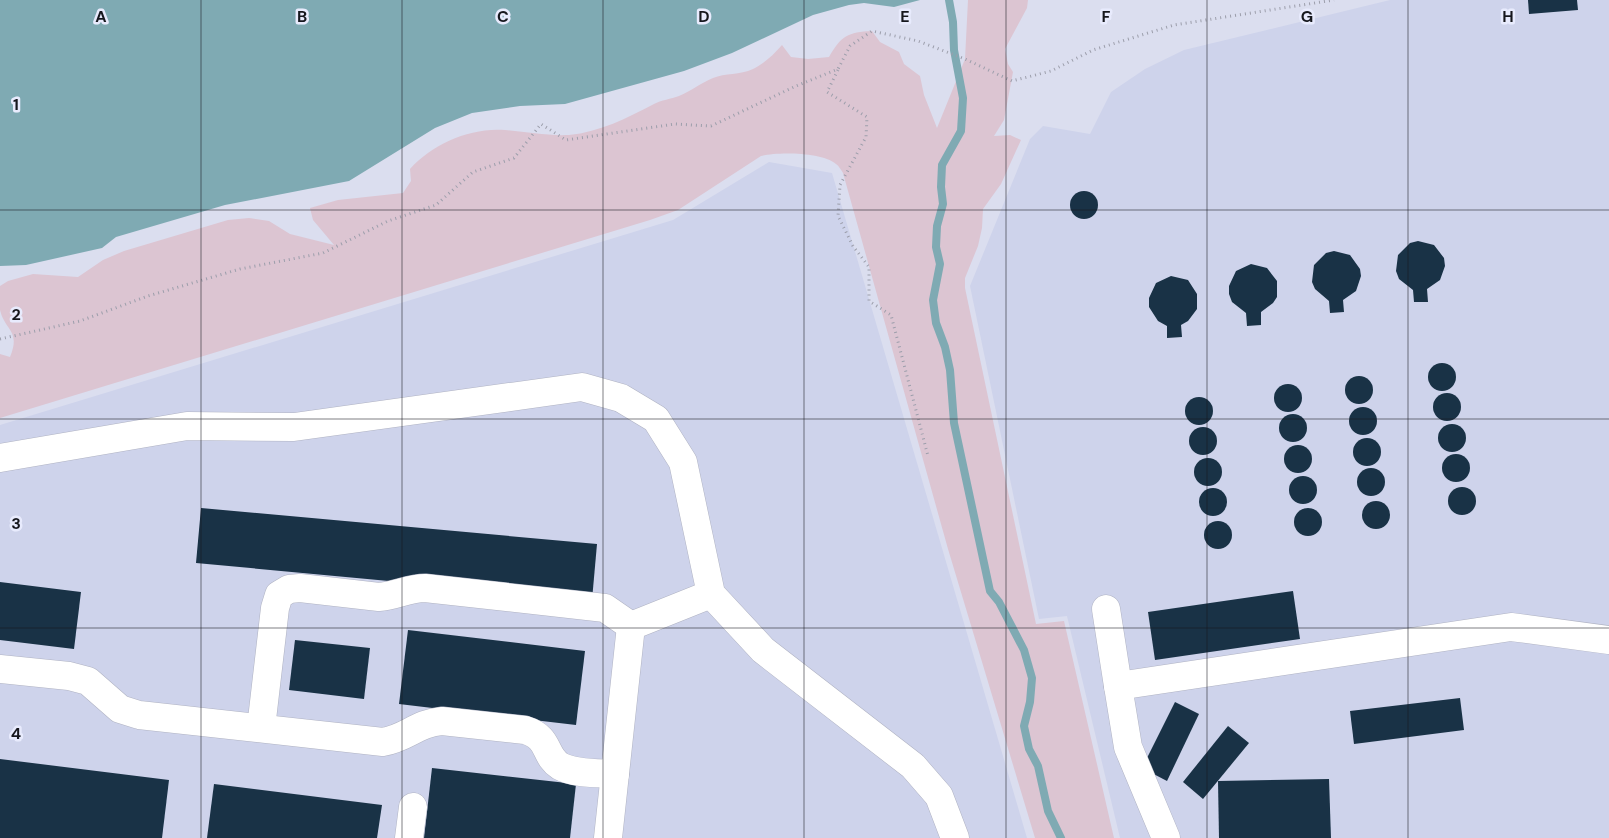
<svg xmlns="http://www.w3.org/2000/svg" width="1609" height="838" font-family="'DM Sans',sans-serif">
  <rect width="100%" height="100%" fill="#dbdeef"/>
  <!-- built -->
  <g fill="#ced3eb">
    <polygon points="1390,0 1609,0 1609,838 1120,838 1067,616 1039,619 970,286 1030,139 1043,126 1090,134 1111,92 1145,69 1184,50"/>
    <polygon points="769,162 832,173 1027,838 0,838 0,425 673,220"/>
  </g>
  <!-- green -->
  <path fill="#dcc5d2" d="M968,0H1028L1027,8L1005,49L1008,64L1013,72L1004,120L994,136L1010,135L1021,140L1001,184L983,209L982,228L978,246L965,278V288L1036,624L1064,621L1114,838H1035L948,549L843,173C841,170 839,166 836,164C821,152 778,152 761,156L678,210L650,220L0,418V354L10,357C21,330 5,331 0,310C0,303 0,293 0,286L8,281L33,274L78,277L103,260L124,251L228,220L249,218L269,221L290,234L334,245L313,220L310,208L338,200L403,193L411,181L410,169C432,144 471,127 505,130C527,132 547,136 569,135C600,132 627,118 654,104C661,100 671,99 679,96C691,91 701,83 713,78C725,73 740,75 753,69C765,63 773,55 782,45L791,57L808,59L829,57C841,36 848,32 872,31L880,42L899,52L904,64L920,76L924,95L937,128L965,59Z"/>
  <!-- water -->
  <polygon fill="#7faab3" points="0,0 920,0 894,7 864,3 849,5 813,15 732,53 684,71 565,104 520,106 472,113 435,128 349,181 225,205 116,237 102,248 26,265 0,266"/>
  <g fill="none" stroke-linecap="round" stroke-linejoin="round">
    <!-- stream -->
    <polyline stroke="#7faab3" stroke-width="8" points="949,0 953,22 954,50 963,98 961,131 942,165 941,187 943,204 937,226 936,247 940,264 933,300 936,323 945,347 950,370 954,423 990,591 999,602 1024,650 1032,678 1030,702 1024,726 1029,749 1038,766 1048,811 1061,838"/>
  </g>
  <!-- building -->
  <g fill="#193246">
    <polygon points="1528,0 1577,0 1578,10 1529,14"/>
    <circle cx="1084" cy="205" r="14"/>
    <polygon points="1418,241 1434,245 1444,258 1445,266 1440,280 1427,289 1428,302 1414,302 1413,290 1399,279 1396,271 1398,255 1410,243"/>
    <polygon points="1334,251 1350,255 1360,269 1361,276 1356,291 1343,300 1344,312 1330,313 1329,301 1315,289 1312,282 1314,265 1326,253"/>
    <polygon points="1251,264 1267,268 1277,281 1277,297 1273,303 1261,312 1261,325 1247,326 1246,313 1232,302 1229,294 1229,286 1236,271"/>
    <polygon points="1171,276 1188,280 1197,294 1197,309 1188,321 1181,325 1182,337 1167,338 1167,326 1158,321 1149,307 1149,298 1156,283"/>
    <circle cx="1442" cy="377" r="14"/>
    <circle cx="1359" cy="390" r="14"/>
    <circle cx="1288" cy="398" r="14"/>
    <circle cx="1447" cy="407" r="14"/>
    <circle cx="1199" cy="411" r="14"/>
    <circle cx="1363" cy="421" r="14"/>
    <circle cx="1293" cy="428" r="14"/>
    <circle cx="1452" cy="438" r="14"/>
    <circle cx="1203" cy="441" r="14"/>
    <circle cx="1367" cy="452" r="14"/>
    <circle cx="1298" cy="459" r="14"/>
    <circle cx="1456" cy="468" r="14"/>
    <circle cx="1208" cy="472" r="14"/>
    <circle cx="1371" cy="482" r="14"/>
    <circle cx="1303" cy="490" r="14"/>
    <circle cx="1462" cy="501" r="14"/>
    <circle cx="1213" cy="502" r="14"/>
    <circle cx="1376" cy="515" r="14"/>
    <polygon points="201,508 597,544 592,600 196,563"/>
    <circle cx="1308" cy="522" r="14"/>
    <circle cx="1218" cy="535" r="14"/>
    <polygon points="0,582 81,592 74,649 0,640"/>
    <polygon points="1293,591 1300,639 1155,660 1148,612"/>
    <polygon points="408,630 585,651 576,725 399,704"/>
    <polygon points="295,640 370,648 364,699 289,690"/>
    <polygon points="1460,698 1464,730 1354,744 1350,711"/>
    <polygon points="1175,702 1199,714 1167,781 1142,768"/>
    <polygon points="1228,726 1249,743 1203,799 1183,782"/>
    <polygon points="0,759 169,780 162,838 0,838"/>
    <polygon points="432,768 576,784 570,838 424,838"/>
    <polygon points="1329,779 1331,838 1219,838 1218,781"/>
    <polygon points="214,784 382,805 377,838 207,838"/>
  </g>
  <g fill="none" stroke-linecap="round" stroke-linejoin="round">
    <defs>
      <g id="minor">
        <polyline points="0,458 187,426 294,427 582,387 621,398 656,419 683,462 711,594 763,650 913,766 939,796 955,838"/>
        <polyline points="1106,609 1118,686"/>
        <path d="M0,669L69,676L88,681L120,709L139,715L383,742C407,738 417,723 442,721L525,730C551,738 543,755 560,766C574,774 599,773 615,774"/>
        <path d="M261,728L275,608L279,595L289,589L300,588L379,597C395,596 409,588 425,588L605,608L631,626"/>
        <polyline points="409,838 413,807"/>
        <polyline points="608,838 631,626 711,594"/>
        <polyline points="1166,838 1128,747 1118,686 1511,627 1609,640"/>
      </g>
    </defs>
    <!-- minor casing -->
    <use href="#minor" stroke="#b0b3c3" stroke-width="29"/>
    <!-- path -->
    <g stroke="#9c9eab" stroke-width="3" stroke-dasharray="1 4" stroke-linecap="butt">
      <polyline points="838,70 827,92 867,117 866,137 840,185 838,216 853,246 869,267 869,301 891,315 928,456"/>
      <polyline points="0,339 80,321 148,296 240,269 323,253 388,221 436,205 473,172 514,158 541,124 566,140 675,124 711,126 796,86 838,69 850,46 872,31 918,41 965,59 1012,81 1051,71 1093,50 1174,25 1334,0"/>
    </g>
    <!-- minor -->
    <use href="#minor" stroke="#fff" stroke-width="28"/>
  </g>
  <!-- grid -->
  <path fill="none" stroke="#16171d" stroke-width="1" stroke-opacity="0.55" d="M201,0V838M402,0V838M603,0V838M804,0V838M1006,0V838M1207,0V838M1408,0V838M0,210H1609M0,419H1609M0,628H1609"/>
  <g font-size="16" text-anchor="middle" font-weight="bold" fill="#16171d" stroke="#e8ebfd" stroke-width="5" stroke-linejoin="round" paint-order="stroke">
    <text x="101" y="22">A</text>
    <text x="302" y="22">B</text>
    <text x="503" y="22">C</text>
    <text x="704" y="22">D</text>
    <text x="905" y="22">E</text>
    <text x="1106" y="22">F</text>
    <text x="1307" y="22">G</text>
    <text x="1508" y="22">H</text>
    <text x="16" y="110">1</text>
    <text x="16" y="320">2</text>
    <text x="16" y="529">3</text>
    <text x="16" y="739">4</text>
  </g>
</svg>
